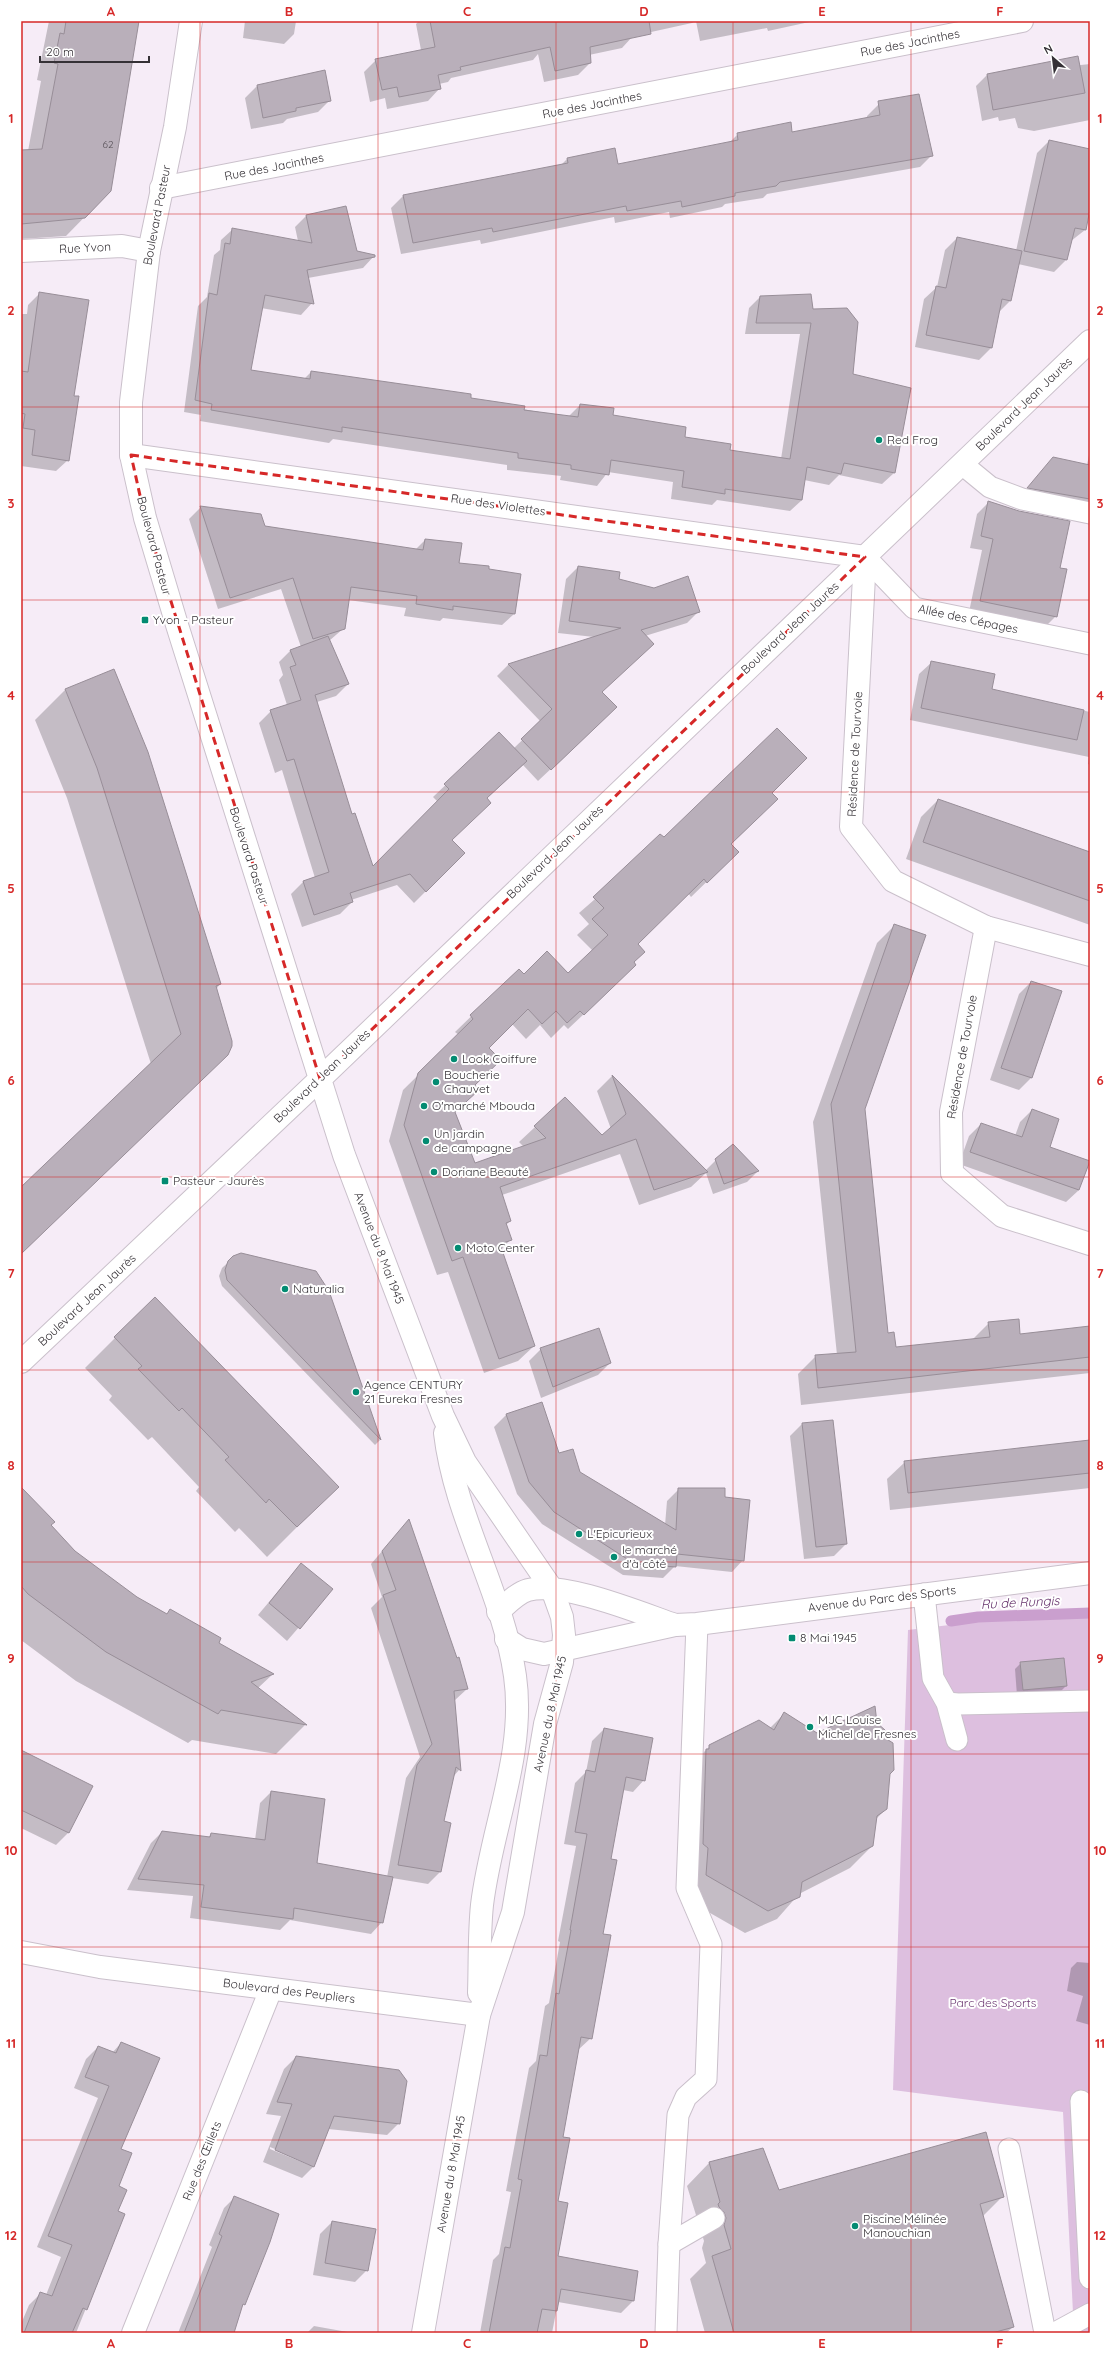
<svg xmlns="http://www.w3.org/2000/svg" width="1111" height="2354" font-family="Quicksand,sans-serif">
  <rect width="100%" height="100%" fill="#f6ecf7"/>
  <!-- green -->
  <polygon fill="#ddbfdf" points="1090,1608 1090,2333 1074,2333 1063,2112 893,2090 908,1630"/>
  <!-- shadow -->
  <g fill="#0003" fill-rule="evenodd">
    <polygon points="49,21 138,21 110,191 66,236 21,239 21,151 28,151 41,81 37,80"/>
    <polygon points="245,21 296,21 294,34 284,44 243,38"/>
    <polygon points="419,21 695,21 692,23 633,36 622,48 589,55 590,63 578,75 544,82 538,54 533,60 451,78 448,82 439,84 440,88 428,101 387,109 385,98 370,102 364,72 376,60 421,50 416,24"/>
    <polygon points="696,21 814,21 768,31 767,28 700,41"/>
    <polygon points="1090,64 1090,120 1034,131 1018,128 1015,118 999,121 998,117 982,121 976,86 987,75"/>
    <polygon points="257,86 330,100 318,112 287,119 283,123 251,129 245,98"/>
    <polygon points="879,104 932,155 920,167 767,194 763,198 725,204 722,207 670,218 669,212 615,223 614,217 481,244 480,240 401,254 391,208 403,196 561,165 567,159 617,165 729,143 738,134 791,133 867,119 867,116"/>
    <polygon points="1049,141 1090,150 1090,203 1085,230 1071,241 1066,260 1054,272 1018,264 1010,301 998,313 991,348 979,360 915,347 924,299 937,287 945,250 957,238 1016,251 1037,153"/>
    <polygon points="306,216 356,252 374,256 363,268 308,278 312,303 301,315 261,308 250,370 304,379 311,372 568,417 580,405 729,451 781,459 800,334 745,334 749,308 760,297 812,310 852,375 894,473 882,484 839,475 829,485 804,480 802,500 790,511 717,500 712,505 671,499 673,482 608,472 597,486 560,480 561,476 507,470 507,465 333,439 329,443 200,421 201,415 184,412 198,306 207,297 214,255 220,250 221,240 233,229 298,241 295,227"/>
    <polygon points="40,293 73,396 68,460 56,471 21,466 21,314 27,314 28,305"/>
    <polygon points="1090,450 1090,514 1017,500 1053,459 1087,465"/>
    <polygon points="989,502 1059,568 1056,616 1044,628 969,612 982,550 970,548 977,514"/>
    <polygon points="201,507 264,526 415,550 425,540 458,564 514,614 502,625 443,618 440,621 404,616 406,608 348,600 344,628 329,641 348,684 336,696 317,702 351,815 372,868 438,802 433,797 499,734 513,749 541,722 497,676 508,665 594,637 558,633 566,579 578,567 618,580 699,611 687,623 645,636 601,692 604,719 538,781 523,765 486,799 451,840 464,853 414,903 397,885 351,900 352,902 340,914 302,927 291,894 303,882 315,878 282,770 275,773 259,723 271,711 287,705 279,680 283,675 279,662 291,650 301,647 281,589 218,609 189,519"/>
    <polygon points="932,662 991,690 1090,712 1090,765 1088,764 1089,757 910,720 919,674"/>
    <polygon points="65,690 220,984 21,1253 21,1188 151,1064 67,798 35,720"/>
    <polygon points="771,793 777,799 730,845 722,867 691,897 688,893 637,944 633,963 619,981 568,1029 564,1025 551,1038 540,1025 526,1039 512,1024 488,1048 474,1085 455,1112 474,1164 524,1147 519,1142 565,1099 602,1136 611,1129 597,1091 612,1076 705,1171 716,1160 758,1171 747,1182 713,1194 706,1173 691,1187 639,1205 620,1154 502,1195 510,1221 506,1225 510,1240 501,1250 534,1346 518,1361 484,1373 448,1272 437,1275 389,1141 403,1090 459,1035 455,1032 519,970 524,975 568,974 593,951 577,935 589,924 579,913 664,839"/>
    <polygon points="938,800 1090,854 1090,925 906,859 921,817"/>
    <polygon points="895,925 864,1109 887,1334 895,1348 972,1340 989,1323 1019,1335 1090,1327 1090,1373 801,1405 798,1374 816,1356 837,1355 813,1122 877,943"/>
    <polygon points="1031,982 1061,992 1031,1078 1019,1090 990,1080 1019,994"/>
    <polygon points="1032,1110 1048,1147 1079,1190 1066,1202 959,1164 969,1136 981,1124 1015,1136 1020,1122"/>
    <polygon points="234,1257 329,1292 380,1440 375,1445 222,1286 219,1276 222,1268"/>
    <polygon points="115,1338 307,1517 267,1557 239,1528 235,1532 196,1491 199,1487 152,1437 148,1440 109,1400 112,1396 85,1368"/>
    <polygon points="541,1349 610,1363 598,1375 541,1398 529,1361"/>
    <polygon points="541,1403 559,1454 579,1472 665,1525 667,1501 679,1489 724,1498 743,1560 732,1572 675,1566 663,1578 623,1575 542,1524 517,1494 494,1427 506,1415"/>
    <polygon points="802,1424 846,1544 834,1556 804,1559 790,1436"/>
    <polygon points="1090,1441 1090,1488 890,1510 887,1479 905,1462"/>
    <polygon points="21,1488 50,1525 74,1552 136,1598 273,1674 258,1688 305,1725 276,1754 192,1740 188,1743 76,1681 21,1640"/>
    <polygon points="408,1521 467,1689 454,1701 459,1770 453,1777 443,1822 450,1823 440,1872 428,1884 392,1878 382,1922 371,1934 290,1920 280,1930 190,1918 193,1896 127,1890 151,1843 162,1832 208,1838 211,1834 255,1840 260,1803 271,1792 315,1864 387,1877 406,1778 420,1757 371,1608 382,1597 371,1564"/>
    <polygon points="301,1564 331,1590 287,1641 258,1615"/>
    <polygon points="1021,1663 1066,1686 1060,1692 1017,1696 1015,1669"/>
    <polygon points="784,1714 817,1734 876,1723 884,1738 889,1774 886,1809 876,1819 873,1845 850,1868 799,1894 777,1919 745,1933 684,1898 687,1769 710,1746 770,1728"/>
    <polygon points="604,1729 644,1780 633,1792 623,1790 610,1860 591,2038 578,2050 562,2137 557,2202 557,2257 637,2272 633,2301 621,2313 558,2302 552,2333 480,2333 493,2260 499,2254 511,2192 506,2191 529,2068 536,2061 545,2006 549,2003 560,1942 558,1941 576,1846 564,1844 575,1783 586,1772 592,1741"/>
    <polygon points="21,1762 92,1786 68,1833 56,1845 21,1828"/>
    <polygon points="1077,1962 1090,1963 1090,2025 1076,2021 1083,1996 1067,1991 1071,1968"/>
    <polygon points="121,2043 117,2211 124,2214 76,2333 21,2333 21,2324 29,2305 41,2293 46,2295 61,2257 37,2247 98,2098 74,2088 86,2059 98,2047 112,2053"/>
    <path d="M296,2057L399,2123L387,2135L328,2129L314,2166L302,2178L263,2162L281,2116L266,2114L284,2069ZM270,2147L309,2163V2165L270,2149Z"/>
    <polygon points="762,2149 778,2191 1003,2196 982,2217 1013,2327 1006,2333 705,2333 690,2279 706,2263 702,2248 704,2241 687,2186 709,2163"/>
    <polygon points="235,2197 269,2242 241,2307 233,2333 178,2333 212,2247 209,2245 224,2208"/>
    <polygon points="332,2222 367,2270 355,2282 313,2275 320,2234"/>
    <polygon points="314,2326 353,2333 307,2333"/>
  </g>
  <g fill="none" stroke-linecap="round" stroke-linejoin="round">
    <!-- stream -->
    <polyline stroke="#ca9fce" stroke-width="11" points="951,1621 978,1617 1090,1613"/>
  </g>
  <!-- building -->
  <g fill="#b9afba" stroke="#988e98">
    <polygon points="66,21 139,21 111,191 85,218 21,224 21,150 42,149 58,64 54,63 60,33 64,34"/>
    <polygon points="430,21 649,21 651,34 590,47 591,63 555,71 550,47 460,67 461,70 438,75 441,89 399,97 397,87 382,90 375,59 435,47"/>
    <polygon points="1078,56 1085,93 993,110 987,74"/>
    <polygon points="325,70 331,101 296,108 296,111 263,118 257,85"/>
    <polygon points="919,94 933,156 780,182 776,186 735,193 735,196 682,207 681,201 627,211 626,206 493,232 492,228 413,243 403,195 568,163 567,158 615,148 618,164 738,140 737,133 791,122 792,132 880,115 878,101"/>
    <polygon points="1049,140 1090,149 1090,209 1086,230 1075,228 1067,260 1024,251"/>
    <polygon points="346,206 357,251 375,255 375,257 307,270 314,304 265,295 251,370 310,379 311,371 471,394 471,398 525,406 524,410 578,417 580,404 614,408 613,415 686,427 685,437 731,444 730,450 790,459 811,323 756,323 760,296 811,294 813,309 847,308 858,322 853,374 911,388 895,473 844,463 841,474 807,467 802,500 725,489 725,494 682,487 684,471 611,460 609,475 571,469 571,465 518,458 518,453 342,427 342,432 211,410 212,404 195,400 209,293 217,295 225,243 230,244 232,228 312,243 306,215"/>
    <polygon points="957,237 1022,251 1011,301 1002,299 992,348 926,335 936,286 946,288"/>
    <polygon points="39,292 89,300 74,396 79,396 69,461 32,455 35,430 23,428 25,414 21,413 21,371 28,372"/>
    <polygon points="1053,457 1090,465 1090,499 1027,488"/>
    <polygon points="988,501 1019,511 1070,521 1060,568 1067,569 1057,617 980,601 993,539 981,536"/>
    <polygon points="200,506 261,514 265,526 423,550 425,539 462,543 459,563 489,566 489,569 521,574 515,614 453,606 453,610 416,604 417,596 351,587 345,629 313,639 293,578 230,598"/>
    <polygon points="578,566 620,572 619,579 654,588 688,576 700,612 641,630 654,644 602,692 617,707 551,770 521,739 552,709 508,664 621,628 569,621"/>
    <polygon points="328,636 349,684 315,695 352,814 355,813 373,866 449,789 444,784 499,732 527,761 487,798 491,803 452,840 465,853 426,892 410,874 350,893 353,902 314,915 303,881 329,872 294,759 287,761 270,710 301,700 290,667 296,665 290,650"/>
    <polygon points="931,661 995,674 992,689 1084,710 1077,740 921,708"/>
    <polygon points="114,669 148,752 221,984 216,986 232,1041 232,1046 228,1055 21,1254 21,1187 181,1034 97,768 65,689"/>
    <polygon points="777,728 807,758 772,793 778,799 731,844 739,852 707,883 704,879 638,944 645,952 634,962 636,965 584,1015 580,1011 567,1023 556,1011 542,1024 528,1009 489,1048 501,1060 475,1085 479,1090 455,1112 475,1163 546,1138 534,1126 565,1097 602,1135 626,1114 612,1075 708,1172 654,1190 636,1139 500,1187 511,1221 506,1223 512,1240 500,1244 535,1346 499,1359 463,1257 452,1261 404,1125 418,1073 473,1019 470,1015 519,969 524,974 547,951 568,973 608,935 592,919 604,908 593,897 660,834 664,837"/>
    <polygon points="938,799 1090,852 1090,901 923,842"/>
    <polygon points="894,924 926,935 865,1109 888,1333 894,1332 896,1347 990,1337 988,1322 1019,1319 1020,1334 1090,1326 1090,1357 818,1388 815,1355 856,1352 831,1104"/>
    <polygon points="1031,981 1062,991 1032,1078 1001,1068"/>
    <polygon points="1032,1109 1059,1119 1050,1147 1090,1161 1079,1190 970,1152 981,1123 1022,1137"/>
    <polygon points="733,1144 759,1171 724,1184 715,1159"/>
    <polygon points="241,1253 316,1271 329,1291 381,1440 227,1280 225,1270 228,1261 233,1256"/>
    <polygon points="155,1297 339,1487 297,1527 269,1499 266,1503 225,1460 229,1457 182,1408 179,1411 138,1369 142,1366 114,1337"/>
    <polygon points="599,1328 611,1363 553,1387 540,1348"/>
    <polygon points="542,1402 559,1453 573,1449 580,1472 676,1530 678,1488 725,1488 725,1497 750,1500 744,1561 677,1554 676,1567 635,1564 554,1512 529,1482 506,1414"/>
    <polygon points="833,1420 847,1544 816,1547 802,1423"/>
    <polygon points="1090,1440 1090,1473 908,1493 904,1461"/>
    <polygon points="21,1487 55,1522 51,1525 75,1551 137,1597 167,1614 170,1609 221,1638 219,1643 274,1674 251,1682 307,1725 221,1710 218,1714 106,1652 28,1594 21,1586"/>
    <polygon points="409,1519 457,1658 459,1657 468,1689 454,1691 461,1771 456,1767 444,1821 451,1823 441,1872 398,1865 417,1765 432,1744 383,1595 396,1590 382,1551"/>
    <polygon points="301,1563 333,1589 300,1629 269,1603"/>
    <polygon points="1064,1658 1067,1686 1023,1690 1020,1662"/>
    <polygon points="875,1706 877,1723 885,1730 885,1738 893,1743 894,1770 890,1774 887,1809 877,1816 873,1846 802,1882 800,1897 768,1911 706,1875 708,1848 703,1844 706,1749 709,1749 709,1745 759,1720 774,1730 784,1712 817,1733"/>
    <polygon points="604,1728 653,1738 645,1781 626,1777 611,1859 617,1860 603,1934 611,1935 592,2039 581,2037 563,2137 570,2138 558,2201 568,2203 558,2256 638,2271 634,2301 561,2289 557,2311 542,2309 537,2333 489,2333 505,2247 510,2248 522,2180 518,2179 540,2055 547,2056 556,1993 559,1994 571,1930 570,1930 587,1834 575,1832 586,1770 595,1772"/>
    <polygon points="21,1750 93,1786 69,1833 21,1810"/>
    <polygon points="271,1791 325,1799 317,1863 393,1877 383,1923 294,1908 293,1919 201,1907 204,1885 138,1879 162,1831 210,1837 211,1833 265,1840"/>
    <polygon points="121,2042 160,2058 121,2149 132,2153 119,2186 127,2190 118,2211 125,2214 87,2310 83,2308 72,2333 24,2333 40,2292 52,2296 72,2245 48,2236 109,2086 85,2077 98,2046 116,2053"/>
    <polygon points="296,2056 399,2070 407,2081 400,2124 334,2116 314,2167 275,2150 292,2104 277,2102"/>
    <polygon points="986,2132 1004,2197 980,2204 1014,2327 992,2333 734,2333 712,2256 731,2249 724,2225 726,2218 724,2212 719,2207 718,2204 720,2202 709,2162 763,2148 779,2190"/>
    <polygon points="234,2196 279,2214 270,2242 245,2305 243,2304 234,2333 184,2333 222,2236 219,2234"/>
    <polygon points="332,2221 376,2229 368,2271 325,2263"/>
  </g>
  <g fill="none" stroke-linecap="round" stroke-linejoin="round">
    <defs>
      <g id="service">
        <polyline points="962,464 990,487 1022,499 1090,513"/>
        <polyline points="865,557 914,608 1090,644"/>
        <polyline points="924,1594 933,1678 947,1703 957,1740"/>
        <polyline points="947,1703 958,1704 1090,1701"/>
        <polyline points="1081,2101 1090,2278"/>
        <polyline points="1009,2149 1045,2333"/>
        <polyline points="669,2244 714,2218"/>
        <polyline points="666,2333 669,2244 678,2115 686,2097 706,2079 711,1944 687,1888 697,1624"/>
        <polyline points="1055,2333 1090,2314"/>
      </g>
      <g id="minor">
        <polyline points="161,188 1022,21"/>
        <polyline points="21,251 122,246 149,251"/>
        <polyline points="131,455 865,557 851,827 893,881 986,927 1090,955"/>
        <polyline points="986,927 951,1112 952,1173 1002,1216 1090,1244"/>
        <path d="M498,1612C507,1604 517,1593 528,1590C563,1581 640,1613 675,1625"/>
        <polyline points="506,1639 522,1649 544,1654 675,1625 697,1624 1090,1573"/>
        <polyline points="21,1952 100,1967 479,2015"/>
        <polyline points="133,2333 271,1989"/>
      </g>
      <g id="tertiary">
        <path d="M445,1433C455,1518 503,1592 515,1676C526,1753 491,1829 482,1905C479,1934 480,1964 479,1993"/>
        <polyline points="423,2333 479,2015 513,1912 545,1724 562,1662 564,1635 562,1617 552,1589 465,1462 443,1416 344,1155 320,1079 1090,341"/>
      </g>
      <polyline id="secondary" points="21,1362 320,1079 177,625 145,518 131,455 131,402 149,251 175,127 191,21"/>
    </defs>
    <!-- service casing -->
    <use href="#service" stroke="#cac0cb" stroke-width="23"/>
    <!-- minor casing -->
    <use href="#minor" stroke="#cac0cb" stroke-width="24"/>
    <!-- tertiary casing -->
    <use href="#tertiary" stroke="#cac0cb" stroke-width="24"/>
    <!-- secondary casing -->
    <use href="#secondary" stroke="#cac0cb" stroke-width="24"/>
    <!-- service -->
    <use href="#service" stroke="#fff" stroke-width="21"/>
    <!-- minor -->
    <use href="#minor" stroke="#fff" stroke-width="22"/>
    <!-- tertiary -->
    <use href="#tertiary" stroke="#fff" stroke-width="22"/>
    <!-- secondary -->
    <use href="#secondary" stroke="#fff" stroke-width="22"/>
  </g>
  <!-- marked area -->
  <path fill="none" stroke="#d62828" stroke-width="3" stroke-dasharray="8 5" stroke-linejoin="round" d="M131,455L865,557L320,1079L145,518Z"/>
  <!-- grid -->
  <path fill="none" stroke="#d62828" stroke-width="1" stroke-opacity="0.55" d="M200,21V2333M378,21V2333M556,21V2333M733,21V2333M911,21V2333M21,214H1090M21,407H1090M21,600H1090M21,792H1090M21,984H1090M21,1177H1090M21,1370H1090M21,1562H1090M21,1754H1090M21,1947H1090M21,2140H1090"/>
  <!-- markers -->
  <g fill="#038b72" stroke="#fff" stroke-width="1.5">
    <circle cx="879" cy="440" r="4"/>
    <rect x="141" y="616" width="8" height="8" rx="2"/>
    <circle cx="454" cy="1059" r="4"/>
    <circle cx="436" cy="1082" r="4"/>
    <circle cx="424" cy="1106" r="4"/>
    <circle cx="426" cy="1141" r="4"/>
    <circle cx="434" cy="1172" r="4"/>
    <rect x="161" y="1177" width="8" height="8" rx="2"/>
    <circle cx="458" cy="1248" r="4"/>
    <circle cx="285" cy="1289" r="4"/>
    <circle cx="356" cy="1392" r="4"/>
    <circle cx="579" cy="1534" r="4"/>
    <circle cx="614" cy="1557" r="4"/>
    <rect x="788" y="1634" width="8" height="8" rx="2"/>
    <circle cx="810" cy="1727" r="4"/>
    <circle cx="855" cy="2226" r="4"/>
  </g>
  <g text-anchor="middle" stroke-width="4" stroke-linejoin="round" paint-order="stroke">
    <!-- number labels -->
    <g font-size="10" fill="#565057">
      <text x="108" y="148">62</text>
    </g>
    <!-- street labels -->
    <g font-size="12" fill="#353136" stroke="#fff">
      <text transform="translate(910 43) rotate(-11)" y="4">Rue des Jacinthes</text>
      <text transform="translate(592 105) rotate(-11)" y="4">Rue des Jacinthes</text>
      <text transform="translate(274 167) rotate(-11)" y="4">Rue des Jacinthes</text>
      <text transform="translate(157 215) rotate(-79)" y="4">Boulevard Pasteur</text>
      <text transform="translate(85 248) rotate(-3)" y="4">Rue Yvon</text>
      <text transform="translate(1024 404) rotate(-44)" y="4">Boulevard Jean Jaurès</text>
      <text transform="translate(498 505) rotate(8)" y="4">Rue des Violettes</text>
      <text transform="translate(154 546) rotate(75)" y="4">Boulevard Pasteur</text>
      <text transform="translate(968 619) rotate(12)" y="4">Allée des Cépages</text>
      <text transform="translate(790 628) rotate(-43)" y="4">Boulevard Jean Jaurès</text>
      <text transform="translate(855 754) rotate(-87)" y="4">Résidence de Tourvoie</text>
      <text transform="translate(555 852) rotate(-44)" y="4">Boulevard Jean Jaurès</text>
      <text transform="translate(249 856) rotate(72)" y="4">Boulevard Pasteur</text>
      <text transform="translate(962 1057) rotate(-80)" y="4">Résidence de Tourvoie</text>
      <text transform="translate(322 1076) rotate(-44)" y="4">Boulevard Jean Jaurès</text>
      <text transform="translate(379 1248) rotate(69)" y="4">Avenue du 8 Mai 1945</text>
      <text transform="translate(87 1300) rotate(-43)" y="4">Boulevard Jean Jaurès</text>
      <text transform="translate(882 1599) rotate(-7)" y="4">Avenue du Parc des Sports</text>
      <text transform="translate(550 1714) rotate(-78)" y="4">Avenue du 8 Mai 1945</text>
      <text transform="translate(289 1991) rotate(7)" y="4">Boulevard des Peupliers</text>
      <text transform="translate(202 2161) rotate(-68)" y="4">Rue des Œillets</text>
      <text transform="translate(451 2174) rotate(-80)" y="4">Avenue du 8 Mai 1945</text>
    </g>
    <!-- poi labels -->
    <g font-size="12" fill="#353136" stroke="#fff" text-anchor="start">
      <text x="887" y="444">Red Frog</text>
      <text x="153" y="624">Yvon - Pasteur</text>
      <text x="462" y="1063">Look Coiffure</text>
      <text x="444" y="1079">Boucherie<tspan x="444" dy="14">Chauvet</tspan></text>
      <text x="432" y="1110">O'marché Mbouda</text>
      <text x="434" y="1138">Un jardin<tspan x="434" dy="14">de campagne</tspan></text>
      <text x="442" y="1176">Doriane Beauté</text>
      <text x="173" y="1185">Pasteur - Jaurès</text>
      <text x="466" y="1252">Moto Center</text>
      <text x="293" y="1293">Naturalia</text>
      <text x="364" y="1389">Agence CENTURY<tspan x="364" dy="14">21 Eureka Fresnes</tspan></text>
      <text x="587" y="1538">L'Epicurieux</text>
      <text x="622" y="1554">le marché<tspan x="622" dy="14">d'à côté</tspan></text>
      <text x="800" y="1642">8 Mai 1945</text>
      <text x="818" y="1724">MJC Louise<tspan x="818" dy="14">Michel de Fresnes</tspan></text>
      <text x="863" y="2223">Piscine Mélinée<tspan x="863" dy="14">Manouchian</tspan></text>
    </g>
    <!-- park labels -->
    <g font-size="12" fill="#6d3872" stroke="#fff">
      <text x="993" y="2007">Parc des Sports</text>
    </g>
    <!-- water labels -->
    <g font-size="13" font-style="italic" fill="#65316b" stroke="#fff">
      <text transform="translate(1020 1602) rotate(-3)" y="5">Ru de Rungis</text>
    </g>
  </g>
  <!-- border -->
  <rect width="1111" height="2354" fill="none" stroke="#ffffff" stroke-width="44"/>
  <!-- north arrow -->
  <g transform="translate(1053 58) rotate(332)" stroke="#ffffff" stroke-width="3" paint-order="stroke">
  <path d="M0-3L7 15L0 10L-7 15Z" fill="#353136"/>
  <text y="-6" font-size="11" font-weight="bold" text-anchor="middle" fill="#353136">N</text>
  </g>
  <!-- scale -->
  <path d="M40 56v6h109v-6" fill="none" stroke="#353136" stroke-width="2"/>
  <text x="46" y="56" font-size="12" fill="#353136" stroke="#ffffff" stroke-width="3" paint-order="stroke">20 m</text>
  <rect x="22" y="22" width="1067" height="2310" fill="none" stroke="#d62828" stroke-width="1.5"/>
  <g font-size="13" text-anchor="middle" font-weight="bold" fill="#d62828">
    <text x="111" y="16">A</text>
    <text x="289" y="16">B</text>
    <text x="467" y="16">C</text>
    <text x="644" y="16">D</text>
    <text x="822" y="16">E</text>
    <text x="1000" y="16">F</text>
    <text x="11" y="123">1</text>
    <text x="1100" y="123">1</text>
    <text x="11" y="315">2</text>
    <text x="1100" y="315">2</text>
    <text x="11" y="508">3</text>
    <text x="1100" y="508">3</text>
    <text x="11" y="700">4</text>
    <text x="1100" y="700">4</text>
    <text x="11" y="893">5</text>
    <text x="1100" y="893">5</text>
    <text x="11" y="1085">6</text>
    <text x="1100" y="1085">6</text>
    <text x="11" y="1278">7</text>
    <text x="1100" y="1278">7</text>
    <text x="11" y="1470">8</text>
    <text x="1100" y="1470">8</text>
    <text x="11" y="1663">9</text>
    <text x="1100" y="1663">9</text>
    <text x="11" y="1855">10</text>
    <text x="1100" y="1855">10</text>
    <text x="11" y="2048">11</text>
    <text x="1100" y="2048">11</text>
    <text x="11" y="2240">12</text>
    <text x="1100" y="2240">12</text>
    <text x="111" y="2348">A</text>
    <text x="289" y="2348">B</text>
    <text x="467" y="2348">C</text>
    <text x="644" y="2348">D</text>
    <text x="822" y="2348">E</text>
    <text x="1000" y="2348">F</text>
  </g>
</svg>
